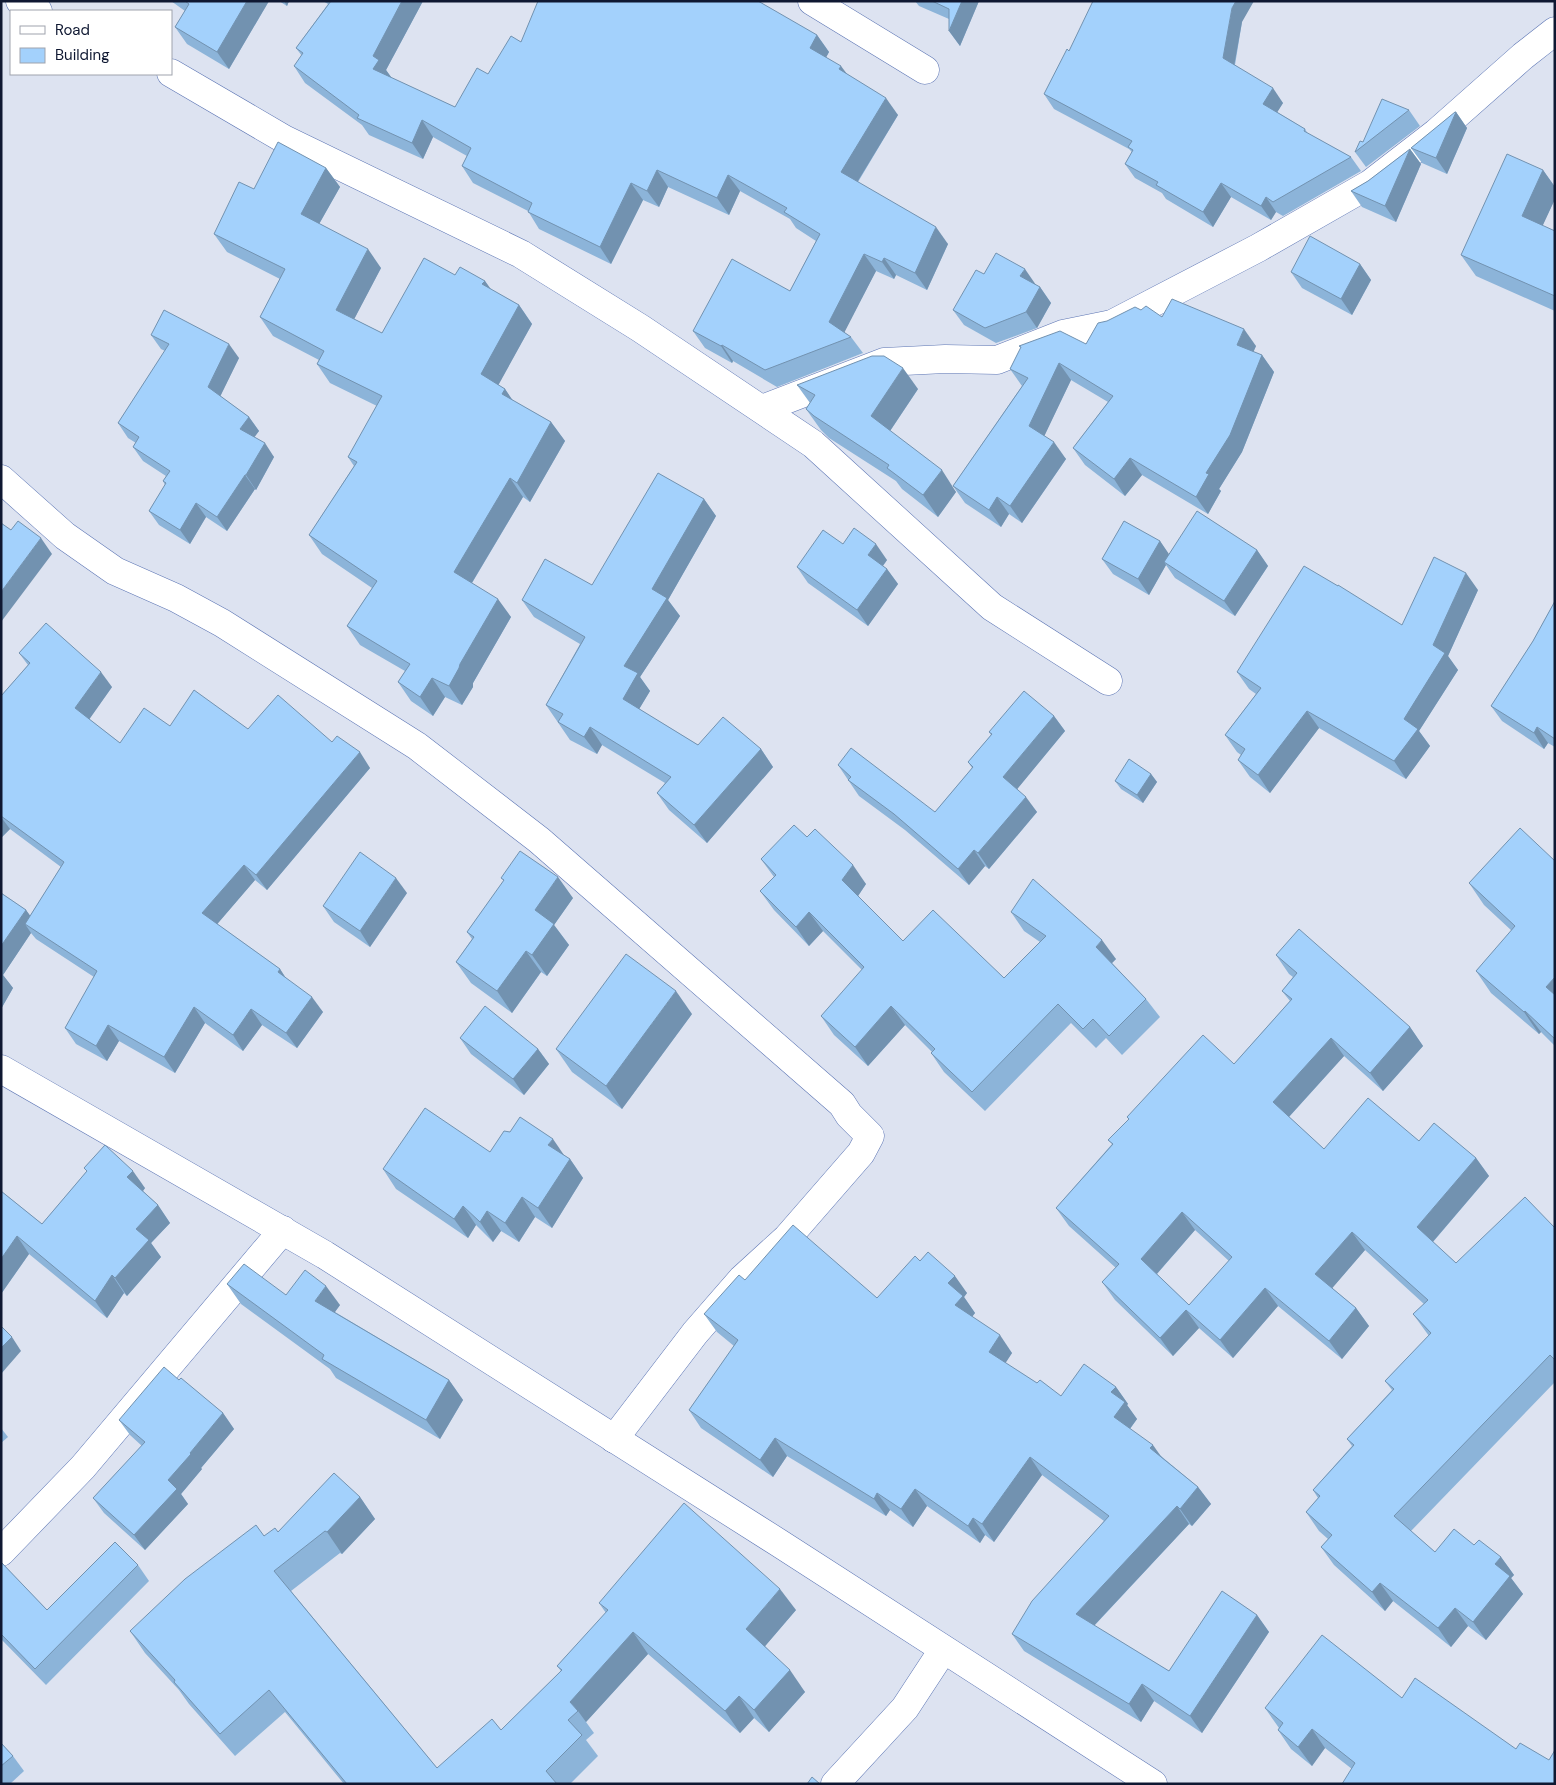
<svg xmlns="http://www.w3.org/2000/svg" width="1556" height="1785" font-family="'DM Sans',sans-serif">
  <rect width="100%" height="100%" fill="#dde3f1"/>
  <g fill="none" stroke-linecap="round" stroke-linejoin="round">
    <defs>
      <g id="street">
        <polyline points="20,1 38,11"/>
        <polyline points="812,1 925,70"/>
        <polyline points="171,73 284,139 521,254 640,328 813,444 992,607 1108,681"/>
        <polyline points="762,409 884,362 945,359 997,360 1063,334 1112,324 1258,248 1370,184 1436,133 1523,56 1555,31"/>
        <polyline points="1,479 65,536 115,571 176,598 222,623 417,746 539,840 842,1104 849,1115 870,1136 861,1153 787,1238 742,1279 695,1333 614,1439"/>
        <polyline points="1,1069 325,1255 779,1543 1153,1784"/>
        <polyline points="1,1552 83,1467 283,1230"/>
        <polyline points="835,1784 905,1708 943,1650"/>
      </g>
    </defs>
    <!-- street casing -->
    <use href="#street" stroke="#5c75b4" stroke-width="29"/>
    <!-- street -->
    <use href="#street" stroke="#fff" stroke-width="28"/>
  </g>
  <!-- wall -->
  <g fill="#8cb4d9" fill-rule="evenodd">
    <polygon points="171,1 269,1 229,69 187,44 175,27 185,11"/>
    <polygon points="279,1 289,1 287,6"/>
    <polygon points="323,1 423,1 386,70 391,77 391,78 455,107 521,42 817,35 829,52 826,57 898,115 858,182 948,244 927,290 896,275 894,279 876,271 844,332 851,337 863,353 777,387 733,361 732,363 705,348 693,331 790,291 816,241 796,228 790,219 740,191 729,215 668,187 659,207 643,200 611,264 539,229 528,211 473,183 462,166 467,156 433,137 423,159 369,135 362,125 305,83 294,66 302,56 296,48 328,4"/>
    <polygon points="915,1 979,1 960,46 949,31 949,19 919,6"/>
    <polygon points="1242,22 1235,65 1283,103 1277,112 1305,129 1308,134 1351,157 1361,171 1283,216 1276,212 1271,220 1231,197 1213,227 1166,199 1162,193 1135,178 1125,164 1132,152 1129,149 1054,109 1044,94"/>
    <polygon points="1409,110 1420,126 1366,167 1355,152 1363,142"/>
    <polygon points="1456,112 1467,128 1447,174 1422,163 1411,148"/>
    <polygon points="1410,149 1421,164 1396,222 1362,207 1351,191 1368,181"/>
    <polygon points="326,168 340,187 319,224 381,268 354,319 382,333 455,275 485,281 490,289 519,305 532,324 498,385 505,389 512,400 551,422 565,441 530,502 523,497 472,583 511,617 473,683 473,687 462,705 445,697 433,716 411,701 398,682 405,671 360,645 347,626 372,588 322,554 309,535 354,466 348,457 377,406 330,383 317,364 319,360 273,336 260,317 280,279 227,252 214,234 254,189"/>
    <polygon points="1543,170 1555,187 1555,199 1542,226 1555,231 1555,311 1476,276 1461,255"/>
    <polygon points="1360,264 1371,280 1352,315 1302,288 1291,272"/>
    <polygon points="984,274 1036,285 1040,287 1051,303 1037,328 996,343 964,325 953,310"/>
    <polygon points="1141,310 1256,346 1253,352 1262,355 1274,372 1242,452 1219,489 1221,491 1208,514 1142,475 1125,496 1085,465 1073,448 1108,402 1071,380 1044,436 1066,459 1022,523 1009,514 1001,527 965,503 953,486 1022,386 1010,369 1021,348 1019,346 1086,344"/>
    <polygon points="151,335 239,358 220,396 249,417 259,431 254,437 274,457 256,490 255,489 227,531 206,517 190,544 159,525 149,511 165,485 163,481 166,476 143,461 133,447 136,443 128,438 118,423 165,351 161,349"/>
    <polygon points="797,385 918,389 890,431 956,492 938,517 902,489 896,481 829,438 821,430 806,409 810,403"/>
    <polygon points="704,499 716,516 668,600 680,616 640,677 650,691 639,709 698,745 761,749 773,767 707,843 669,810 657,793 665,783 602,745 597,754 570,740 546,705 580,644 534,617 522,600 592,585"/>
    <polygon points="1160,541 1169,555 1257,550 1268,566 1235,616 1175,578 1166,565 1149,595 1113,574 1102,559"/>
    <polygon points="843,544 887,560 883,566 887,569 898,584 868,626 808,583 797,567"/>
    <polygon points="1478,590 1448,656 1458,670 1419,731 1430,746 1406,779 1319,728 1270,793 1250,777 1238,760 1241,755 1237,752 1225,735 1256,694 1249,689 1237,672 1402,625"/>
    <polygon points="1555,601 1555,747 1548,743 1544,749 1502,721 1491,706 1533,641"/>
    <polygon points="19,653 112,687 89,719 120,743 170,726 248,729 332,742 370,768 267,890 255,880 217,924 280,969 286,978 323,1012 297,1048 262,1025 243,1051 205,1023 175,1073 119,1041 107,1061 76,1044 65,1028 94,977 36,939 31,933 3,975 13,988 1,1009 1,893 26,910 30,916 61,867 10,829 1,838 1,696 28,665"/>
    <polygon points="1054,716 1065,731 1017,789 1037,812 989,869 985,866 969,885 905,830 859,796 838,765 935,812 972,768 968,762 991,735 989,732"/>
    <polygon points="1151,774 1157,782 1143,803 1121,789 1115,781"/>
    <polygon points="807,837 866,884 858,896 903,941 1004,978 1040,942 1024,931 1011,912 1116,959 1112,963 1146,999 1160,1017 1122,1055 1106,1038 1096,1048 1071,1023 985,1111 944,1072 931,1053 932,1052 905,1025 868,1066 834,1035 821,1016 862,970 823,931 809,946 774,910 760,891 774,877 761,859"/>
    <polygon points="1555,861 1555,1046 1541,1032 1539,1034 1491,993 1476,971 1512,931 1484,905 1469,883"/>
    <polygon points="501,878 573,898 554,925 569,945 547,976 541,972 512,1013 471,983 456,962 472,939 467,932 504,881"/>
    <polygon points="407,893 370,947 334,922 323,906"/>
    <path d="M1276,955L1410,1027L1423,1046L1383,1091L1344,1056L1289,1117L1324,1149L1419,1141L1476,1158L1489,1176L1433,1242L1456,1263L1555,1228V1382L1411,1531L1435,1552L1474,1545L1501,1557L1514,1575L1511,1578L1523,1594L1486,1640L1468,1626L1451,1647L1393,1601L1385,1611L1334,1565L1321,1547L1328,1539L1319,1531L1306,1512L1318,1498L1313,1490L1352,1446L1347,1439L1392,1390L1385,1381L1429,1336L1413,1314L1424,1304L1365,1250L1332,1288L1356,1308L1369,1326L1342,1359L1278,1306L1233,1358L1199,1328L1173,1356L1115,1300L1102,1282L1116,1268L1069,1226L1056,1208L1112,1144L1108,1140L1129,1119L1127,1117L1234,1064L1290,1001L1282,991L1293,977L1289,974ZM1195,1230L1229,1261L1189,1305L1157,1274Z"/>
    <polygon points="692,1014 622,1109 572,1072 556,1049"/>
    <polygon points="460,1038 538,1049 549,1064 524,1095 471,1054"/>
    <polygon points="490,1152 565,1156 570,1159 583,1178 552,1228 535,1217 519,1242 501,1231 493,1242 476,1225 468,1238 396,1189 383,1169"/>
    <polygon points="84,1168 145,1188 143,1191 158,1205 170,1223 151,1243 161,1257 127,1296 124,1293 107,1318 29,1254 1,1294 1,1191 42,1224 87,1171"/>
    <polygon points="920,1261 967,1293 964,1297 975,1313 972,1317 1012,1353 1005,1363 1037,1383 1061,1396 1116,1387 1128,1404 1127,1405 1137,1419 1130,1429 1161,1456 1198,1487 1211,1504 1192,1526 1189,1524 1094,1626 1169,1671 1257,1615 1269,1632 1202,1733 1154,1701 1141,1722 1024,1651 1012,1634 1104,1521 1042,1475 994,1542 985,1535 980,1543 927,1506 913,1527 890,1510 886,1516 787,1456 773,1477 701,1428 689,1410 734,1346 717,1332 704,1314 745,1280 877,1298"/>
    <polygon points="227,1284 340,1305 335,1312 449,1380 463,1400 440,1439 336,1378 330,1369 241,1304"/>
    <polygon points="179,1380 223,1413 234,1429 201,1468 202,1469 181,1494 188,1504 145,1550 104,1513 93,1498 142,1446 130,1435 119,1420"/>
    <polygon points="1,1428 8,1437 1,1443"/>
    <polygon points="360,1497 375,1519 342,1554 340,1553 291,1591 437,1768 501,1730 561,1671 557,1666 606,1613 599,1603 796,1610 765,1646 805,1692 769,1732 754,1718 740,1733 648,1654 586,1722 594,1733 586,1740 598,1756 570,1784 344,1784 285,1712 235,1756 189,1704 179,1690 145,1653 130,1631 264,1536 278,1532"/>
    <polygon points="1,1562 47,1610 138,1565 149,1581 46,1685 1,1639"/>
    <polygon points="1402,1698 1555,1784 1352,1769 1325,1748 1312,1766 1291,1749 1278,1730 1279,1728 1265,1708"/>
    <polygon points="1,1743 13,1756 24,1771 10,1784 1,1784"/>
  </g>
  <!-- shaded-wall -->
  <g fill="#7292b0">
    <polygon points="247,1 269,1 229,69 217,52"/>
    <polygon points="284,1 289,1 287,6"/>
    <polygon points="402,1 423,1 386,70 391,77 384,86 373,69 373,56"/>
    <polygon points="962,1 979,1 960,46 949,31"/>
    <polygon points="1236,1 1254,1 1242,22 1233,72 1223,58 1232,8"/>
    <polygon points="817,35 829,52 822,65 810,48"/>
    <polygon points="841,66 853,82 839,69"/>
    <polygon points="1273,88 1283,103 1273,119 1263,104"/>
    <polygon points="886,98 898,115 853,189 841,172"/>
    <polygon points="1456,112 1467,128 1447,174 1436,158"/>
    <polygon points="422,120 433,137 423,159 412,143"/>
    <polygon points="1410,149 1421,164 1396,222 1385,206"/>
    <polygon points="326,168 340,187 314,233 301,214"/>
    <polygon points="657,170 668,187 659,207 647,191"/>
    <polygon points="1543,170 1555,187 1555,199 1537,238 1522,216"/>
    <polygon points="728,175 740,191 729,215 717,198"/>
    <polygon points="631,183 643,200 611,264 600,247"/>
    <polygon points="1221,183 1231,197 1213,227 1203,212"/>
    <polygon points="1266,197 1276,212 1271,220 1261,206"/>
    <polygon points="936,227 948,244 927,290 915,273"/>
    <polygon points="368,249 381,268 349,329 336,310"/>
    <polygon points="864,254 876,271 841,339 829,322"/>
    <polygon points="884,258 896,275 894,279 882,262"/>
    <polygon points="1360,264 1371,280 1352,315 1341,299"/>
    <polygon points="1025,269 1036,285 1031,292 1020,276"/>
    <polygon points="485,281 498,299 482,284"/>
    <polygon points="1040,287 1051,303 1037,328 1026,312"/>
    <polygon points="519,305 532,324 494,393 481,374"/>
    <polygon points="1244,329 1256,346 1249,362 1237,345"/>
    <polygon points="229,344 239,358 218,401 208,387"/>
    <polygon points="722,345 733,361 732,363 721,346"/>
    <polygon points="1262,355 1274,372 1242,452 1219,489 1221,491 1208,514 1196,497 1206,473"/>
    <polygon points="1059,363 1071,380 1041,443 1029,426"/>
    <polygon points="903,368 918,389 886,437 871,416"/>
    <polygon points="505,389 518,408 502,394"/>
    <polygon points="249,417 259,431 250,443 240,429"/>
    <polygon points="551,422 565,441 530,502 517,483"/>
    <polygon points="1054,442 1066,459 1022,523 1010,506"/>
    <polygon points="265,443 274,457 256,490 246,475"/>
    <polygon points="1130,458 1142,475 1125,496 1114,479"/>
    <polygon points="942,470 956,492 938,517 923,495"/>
    <polygon points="245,475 255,489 227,531 217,517"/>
    <polygon points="510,478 523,497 467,591 454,572"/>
    <polygon points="997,497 1009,514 1001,527 989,510"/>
    <polygon points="704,499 716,516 668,600 680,616 640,677 650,691 635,716 623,699 624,666 652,589"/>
    <polygon points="196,503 206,517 190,544 180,530"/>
    <polygon points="41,538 52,554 1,622 1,592"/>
    <polygon points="1160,541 1171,557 1164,562 1166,565 1149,595 1138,579"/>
    <polygon points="876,544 887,560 879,571 868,555"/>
    <polygon points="1257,550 1268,566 1235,616 1224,601"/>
    <polygon points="887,569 898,584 868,626 857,610"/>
    <polygon points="1466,573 1478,590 1448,656 1458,670 1419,731 1430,746 1406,779 1394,761 1404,719 1433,645"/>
    <polygon points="498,599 511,617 473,683 473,687 462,705 449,686 460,664"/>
    <polygon points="101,672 112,687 86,724 75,708"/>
    <polygon points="432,678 445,697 433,716 420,697"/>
    <polygon points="1307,711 1319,728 1270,793 1258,775"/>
    <polygon points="1054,716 1065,731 1014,793 1003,777"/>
    <polygon points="590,727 602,745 597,754 584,737"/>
    <polygon points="1537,727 1548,743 1544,749 1534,733"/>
    <polygon points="761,749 773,767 707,843 694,825"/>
    <polygon points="360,752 370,768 267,890 256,875"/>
    <polygon points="1151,774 1157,782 1143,803 1137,795"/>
    <polygon points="1026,797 1037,812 989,869 978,853"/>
    <polygon points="1,817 10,829 1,838"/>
    <polygon points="974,850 985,866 969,885 958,869"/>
    <polygon points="244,865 255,880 213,929 202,913"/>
    <polygon points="853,865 866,884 856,899 842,880"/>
    <polygon points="558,877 573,898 554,925 569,945 547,976 532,955 535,910"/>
    <polygon points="396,878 407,893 370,947 360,931"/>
    <polygon points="26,910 37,925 25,924 31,933 3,975 13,988 1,1009 1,946"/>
    <polygon points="809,912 823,931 809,946 796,927"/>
    <polygon points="1102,940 1116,959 1109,966 1096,947"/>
    <polygon points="526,951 541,972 512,1013 497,991"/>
    <polygon points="280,969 290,985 278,972"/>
    <polygon points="1555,977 1555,999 1546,987"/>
    <polygon points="676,991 692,1014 622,1109 606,1086"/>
    <polygon points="312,997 323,1012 297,1048 286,1033"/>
    <polygon points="891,1006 905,1025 868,1066 855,1047"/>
    <polygon points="194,1007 205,1023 175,1073 164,1057"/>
    <polygon points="251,1009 262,1025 243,1051 233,1035"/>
    <polygon points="1525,1011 1541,1032 1539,1034 1524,1012"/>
    <polygon points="108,1025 119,1041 107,1061 96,1046"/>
    <polygon points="1410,1027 1423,1046 1383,1091 1370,1073"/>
    <polygon points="1331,1038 1344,1056 1286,1120 1273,1102"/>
    <polygon points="538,1049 549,1064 524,1095 513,1079"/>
    <polygon points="553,1139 566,1158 548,1145"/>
    <polygon points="1476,1158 1489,1176 1430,1245 1417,1227"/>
    <polygon points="570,1159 583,1178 552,1228 538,1208"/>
    <polygon points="133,1171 145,1188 140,1195 127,1177"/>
    <polygon points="522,1197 535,1217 519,1242 505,1223"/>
    <polygon points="158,1205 170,1223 151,1243 161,1257 127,1296 115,1278 136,1229"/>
    <polygon points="463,1206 476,1225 468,1238 454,1219"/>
    <polygon points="487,1211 501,1231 493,1242 480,1222"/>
    <polygon points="1182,1212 1195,1230 1154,1277 1141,1259"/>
    <polygon points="1352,1232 1365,1250 1328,1293 1315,1274"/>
    <polygon points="17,1236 29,1254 1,1294 1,1259"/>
    <polygon points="112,1275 124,1293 107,1318 95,1301"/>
    <polygon points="955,1276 967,1293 964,1297 975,1313 967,1323 955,1305 948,1283"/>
    <polygon points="326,1286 340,1305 329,1320 315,1301"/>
    <polygon points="1265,1288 1278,1306 1233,1358 1220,1340"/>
    <polygon points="1356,1308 1369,1326 1342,1359 1329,1341"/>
    <polygon points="1186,1310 1199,1328 1173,1356 1160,1338"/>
    <polygon points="1000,1335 1012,1353 1001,1370 989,1352"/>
    <polygon points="12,1337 21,1351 1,1374 1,1348"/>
    <polygon points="449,1380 463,1400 440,1439 426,1420"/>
    <polygon points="1116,1387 1128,1404 1127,1405 1137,1419 1126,1434 1114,1417 1111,1392"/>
    <polygon points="223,1413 234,1429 201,1468 202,1469 181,1494 188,1504 145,1550 134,1535 168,1480"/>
    <polygon points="775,1438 787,1456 773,1477 760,1460"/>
    <polygon points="1153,1445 1165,1462 1150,1448"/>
    <polygon points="1030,1457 1042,1475 994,1542 982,1524"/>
    <polygon points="1198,1487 1211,1504 1192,1526 1180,1509"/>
    <polygon points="915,1489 927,1506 913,1527 901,1509"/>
    <polygon points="877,1493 890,1510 886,1516 874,1499"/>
    <polygon points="360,1497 375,1519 342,1554 327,1532"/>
    <polygon points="1177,1506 1189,1524 1088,1632 1076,1614"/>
    <polygon points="973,1518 985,1535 980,1543 968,1526"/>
    <polygon points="1501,1557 1514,1575 1511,1578 1523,1594 1486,1640 1473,1622 1495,1564"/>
    <polygon points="1380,1583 1393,1601 1385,1611 1372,1592"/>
    <polygon points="780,1589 796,1610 761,1651 746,1629"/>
    <polygon points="1455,1608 1468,1626 1451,1647 1438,1628"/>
    <polygon points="1257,1615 1269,1632 1202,1733 1190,1716"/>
    <polygon points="633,1632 648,1654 586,1722 578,1711 570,1702"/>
    <polygon points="790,1670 805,1692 769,1732 754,1710"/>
    <polygon points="1142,1684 1154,1701 1141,1722 1129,1704"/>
    <polygon points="739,1696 754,1718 740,1733 725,1711"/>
    <polygon points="1312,1729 1325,1748 1312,1766 1298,1747"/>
  </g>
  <!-- building -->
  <g fill="#a3d1fc" stroke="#7292b0" fill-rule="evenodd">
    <polygon points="185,1 247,1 217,52 175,27 189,4"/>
    <polygon points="331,1 402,1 373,56 379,60 373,69 455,107 477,68 488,74 511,36 521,42 538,1 758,1 817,35 810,48 841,66 839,69 886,98 841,172 936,227 915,273 884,258 882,262 864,254 829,322 851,337 765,370 722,345 721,346 693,331 732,259 790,291 820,234 784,212 787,208 728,175 717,198 657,170 647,191 631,183 600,247 528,212 532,203 462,166 471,148 422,120 412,143 357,118 359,115 294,66 303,53 296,48"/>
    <polygon points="932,1 962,1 949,31 949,9"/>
    <polygon points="1093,1 1236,1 1232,8 1223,58 1273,88 1263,104 1305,129 1304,131 1351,157 1273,202 1266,197 1261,206 1221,183 1203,212 1156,185 1158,182 1125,164 1133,150 1128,147 1132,141 1044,94 1067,49 1069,51"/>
    <polygon points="1382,99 1409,110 1355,152 1360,141 1363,142"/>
    <polygon points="1455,112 1456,112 1436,158 1411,148"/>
    <polygon points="278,142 326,168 301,214 368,249 336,310 382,333 424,258 455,275 460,267 485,281 482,284 519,305 481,374 505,389 502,394 551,422 517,483 510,478 454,572 498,599 460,664 459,668 449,686 432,678 420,697 398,682 410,664 347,626 377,581 309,535 357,462 348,457 382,396 317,364 324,351 260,317 285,269 214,234 239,182 254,189"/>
    <polygon points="1410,149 1385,206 1351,191 1368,181"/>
    <polygon points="1507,154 1543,170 1522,216 1555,231 1555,296 1461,255"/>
    <polygon points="1310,236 1360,264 1341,299 1291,272"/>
    <polygon points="996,253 1025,269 1020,276 1040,287 1026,312 985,328 953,310 976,270 984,274"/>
    <polygon points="1172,299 1244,329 1237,345 1262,355 1230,435 1206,473 1209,474 1196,497 1130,458 1114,479 1073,448 1113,396 1059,363 1029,426 1054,442 1010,506 997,497 989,510 953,486 1028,378 1010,369 1021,347 1019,346 1060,331 1086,344 1098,323 1107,321 1135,307 1141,310 1146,306 1162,317"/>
    <polygon points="164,310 229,344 208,387 249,417 240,429 265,443 246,475 245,475 217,517 196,503 180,530 149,511 166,483 163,481 170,471 133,447 139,437 118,423 169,344 151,335"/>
    <polygon points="872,356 884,356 903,368 871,416 942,470 923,495 887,468 889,465 814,416 806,409 815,395 797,385"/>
    <polygon points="658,473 704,499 652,589 667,598 624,666 638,673 623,699 698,745 723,717 761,749 694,825 657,793 671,777 590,727 584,737 558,722 563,714 546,705 585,637 522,600 545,559 592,585"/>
    <polygon points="1197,511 1257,550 1224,601 1164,562"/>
    <polygon points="18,521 41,538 1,592 1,523 11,530"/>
    <polygon points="1124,521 1160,541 1138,579 1102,559"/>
    <polygon points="854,528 876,544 868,555 887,569 857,610 797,567 823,530 843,544"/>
    <polygon points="1434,557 1466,573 1433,645 1445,653 1404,719 1418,729 1394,761 1307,711 1258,775 1238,760 1245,749 1225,735 1261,688 1237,672 1304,566 1338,586 1338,585 1402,625"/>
    <polygon points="1555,601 1555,739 1537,727 1534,733 1491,706 1533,641"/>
    <polygon points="46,623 101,672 75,708 120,743 144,708 170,726 194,690 248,729 278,695 332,742 337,736 360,752 256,875 244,865 202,913 280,969 278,972 312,997 286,1033 251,1009 233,1035 194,1007 164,1057 108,1025 96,1046 65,1028 97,971 25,924 64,862 1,816 1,696 30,663 19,653"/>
    <polygon points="1024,691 1054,716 1003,777 1026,797 978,853 974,850 958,869 894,814 848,780 851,777 838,765 851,748 935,812 973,767 968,762 992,734 989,732"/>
    <polygon points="1129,759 1151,774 1137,795 1115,781"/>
    <polygon points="794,825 807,837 815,829 853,865 842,880 903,941 933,910 1004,978 1046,936 1011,912 1033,879 1102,940 1096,947 1146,999 1109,1036 1093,1019 1083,1029 1058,1004 972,1092 931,1053 935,1049 891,1006 855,1047 821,1016 864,967 809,912 796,927 760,891 776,875 761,859"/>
    <polygon points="1520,828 1555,861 1555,977 1546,987 1555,995 1555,1039 1525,1011 1524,1012 1476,971 1515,926 1469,883"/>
    <polygon points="520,851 558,877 535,910 554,924 532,955 526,951 497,991 456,962 474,937 467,932 504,880 501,878"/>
    <polygon points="360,852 396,878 360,931 323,906"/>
    <polygon points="1,893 26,910 1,946"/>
    <path d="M1299,929L1410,1027L1370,1073L1331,1038L1273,1102L1324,1149L1368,1098L1419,1141L1434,1123L1476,1158L1417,1227L1456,1263L1525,1197L1555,1228V1360L1550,1355L1394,1516L1435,1552L1454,1529L1474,1545L1479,1540L1501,1557L1495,1564L1510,1576L1473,1622L1455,1608L1438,1628L1380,1583L1372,1592L1321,1547L1332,1535L1306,1512L1320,1496L1313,1490L1354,1445L1347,1439L1394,1389L1385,1381L1431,1333L1413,1314L1428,1300L1352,1232L1315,1274L1356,1308L1329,1341L1265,1288L1220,1340L1186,1310L1160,1338L1102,1282L1119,1264L1056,1208L1113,1144L1108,1140L1129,1119L1127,1117L1203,1035L1234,1064L1292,999L1282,991L1297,973L1276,955ZM1182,1212L1232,1257L1189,1305L1141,1259Z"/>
    <polygon points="626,954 676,991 606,1086 556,1049"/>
    <polygon points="485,1006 538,1049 513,1079 460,1038"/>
    <polygon points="425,1108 490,1152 504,1131 510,1132 520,1117 553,1139 548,1145 570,1159 538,1208 522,1197 505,1223 487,1211 480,1222 463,1206 454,1219 383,1169"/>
    <polygon points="105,1145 133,1171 127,1177 158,1205 136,1229 149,1240 115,1278 112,1275 95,1301 17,1236 1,1259 1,1191 42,1224 87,1171 84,1168"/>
    <polygon points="793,1225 877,1298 915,1256 920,1261 928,1252 955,1276 948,1283 963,1296 955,1305 1000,1335 989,1352 1037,1383 1040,1380 1061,1396 1084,1364 1116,1387 1111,1392 1125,1402 1114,1417 1153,1445 1150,1448 1198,1487 1180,1509 1177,1506 1076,1614 1169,1671 1222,1591 1257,1615 1190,1716 1142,1684 1129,1704 1012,1634 1032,1601 1109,1516 1030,1457 982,1524 973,1518 968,1526 915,1489 901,1509 877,1493 874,1499 775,1438 760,1460 689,1410 738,1340 704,1314 739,1275 745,1280"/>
    <polygon points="244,1264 286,1295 305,1270 326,1286 315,1301 449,1380 426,1420 322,1359 324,1355 227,1284"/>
    <polygon points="1,1326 12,1337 1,1348"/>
    <polygon points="164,1367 179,1380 181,1378 223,1413 190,1453 191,1454 168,1480 177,1489 134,1535 93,1498 145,1442 119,1420"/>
    <polygon points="334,1473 360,1497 327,1532 325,1531 274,1571 437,1768 492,1719 501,1730 562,1670 557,1666 608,1610 599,1603 684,1503 780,1589 746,1629 790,1670 754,1710 739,1696 725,1711 633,1632 570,1702 578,1711 568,1720 582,1735 546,1771 557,1784 347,1784 269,1690 220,1734 174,1682 175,1680 130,1631 185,1579 256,1525 264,1536 275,1528 278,1532"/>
    <polygon points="115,1542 138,1565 35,1669 1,1634 1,1562 47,1610"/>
    <polygon points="1322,1635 1402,1698 1415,1678 1516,1749 1520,1743 1549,1760 1555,1750 1555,1784 1342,1784 1355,1763 1312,1729 1298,1747 1278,1730 1283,1723 1265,1708"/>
    <polygon points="1,1743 13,1756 1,1766"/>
    <polygon points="812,1777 820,1784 807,1784"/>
  </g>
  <!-- border -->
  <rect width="1556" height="1785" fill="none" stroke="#0f1832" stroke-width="5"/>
  <!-- legend -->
  <rect x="10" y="10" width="162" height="65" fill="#ffffff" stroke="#9fa3ad"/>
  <rect x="20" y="26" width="25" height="8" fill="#ffffff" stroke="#9fa3ad"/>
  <text x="55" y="35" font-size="15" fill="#0f1832">Road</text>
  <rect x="20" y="48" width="25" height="15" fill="#a3d1fc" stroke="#9fa3ad"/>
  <text x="55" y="60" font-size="15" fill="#0f1832">Building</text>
</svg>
